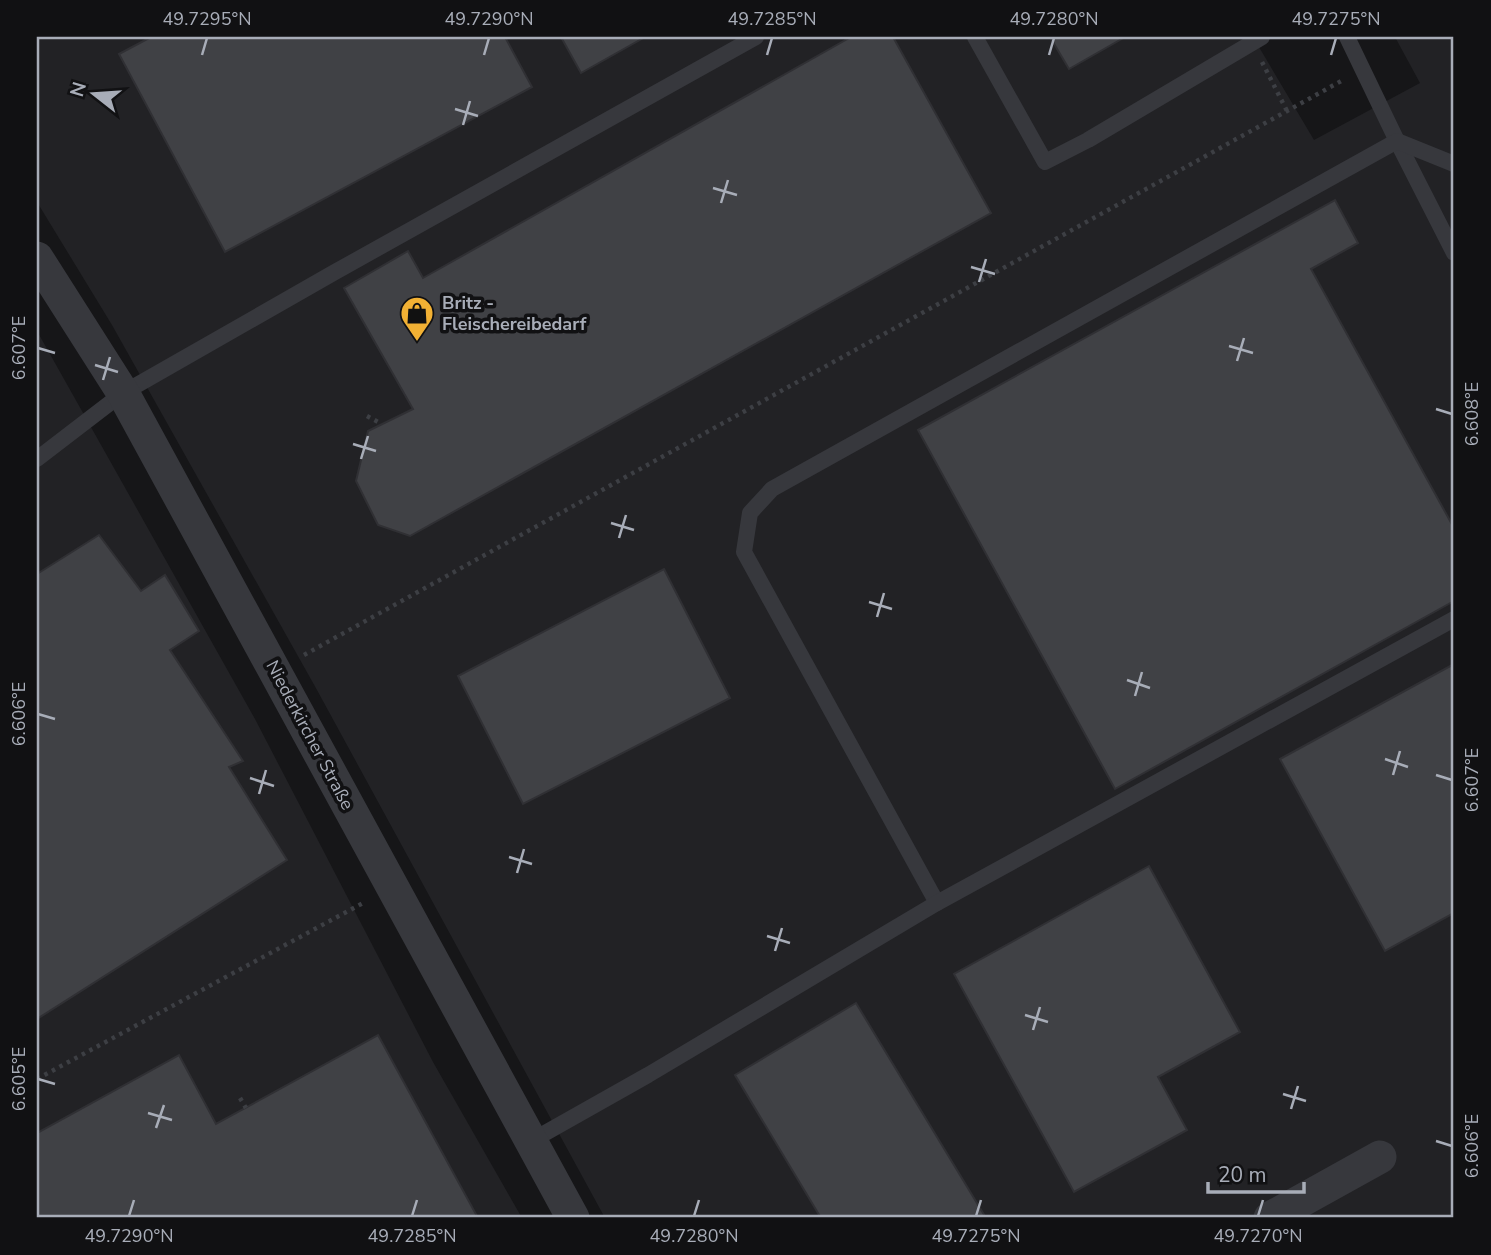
<svg xmlns="http://www.w3.org/2000/svg" width="1491" height="1255" font-family="'Nunito Sans',sans-serif">
  <rect width="100%" height="100%" fill="#161618"/>
  <!-- built -->
  <g fill="#222225">
    <polygon points="37,37 1253,37 1314,140 1420,83 1395,37 1454,37 1454,1218 605,1218 317,690 112,325 37,202"/>
    <polygon points="37,331 255,719 433,1062 522,1218 37,1218"/>
  </g>
  <!-- building -->
  <g fill="#404145" stroke="#303034" stroke-width="2">
    <polygon points="151,37 505,37 532,87 225,252 119,54"/>
    <polygon points="561,37 645,37 581,73"/>
    <polygon points="851,37 893,37 991,213 410,536 378,525 356,481 368,431 413,409 344,288 408,251 423,278"/>
    <polygon points="1050,37 1125,37 1069,69"/>
    <polygon points="1335,200 1358,243 1311,269 1454,528 1454,601 1115,789 918,430"/>
    <polygon points="99,535 141,591 165,575 199,631 170,650 243,761 229,767 287,860 37,1019 37,574"/>
    <polygon points="664,569 730,698 523,804 458,676"/>
    <polygon points="1454,664 1454,913 1385,951 1280,759"/>
    <polygon points="1149,866 1240,1032 1158,1077 1187,1130 1074,1192 954,974"/>
    <polygon points="856,1003 986,1218 821,1218 735,1075"/>
    <polygon points="378,1035 478,1218 37,1218 37,1133 179,1055 216,1124"/>
  </g>
  <g fill="none" stroke-linecap="round" stroke-linejoin="round">
    <!-- path -->
    <g stroke="#3d3f44" stroke-width="4.5" stroke-dasharray="3.5 5" stroke-linecap="butt">
      <polyline points="1262,62 1287,111"/>
      <polyline points="367,416 382,424"/>
      <polyline points="304,655 1343,80"/>
      <polyline points="37,1079 363,903"/>
      <polyline points="240,1098 246,1108"/>
    </g>
    <!-- service -->
    <g stroke="#37383d" stroke-width="16">
      <polyline points="975,37 1045,162 1088,140 1262,37"/>
      <polyline points="1347,37 1397,141 1454,253"/>
      <polyline points="37,459 123,393 335,272 756,37"/>
      <polyline points="937,903 744,552 750,513 772,489 1397,141 1454,164"/>
      <polyline points="531,1141 648,1075 937,903 1454,619"/>
    </g>
    <!-- minor -->
    <g stroke="#37383d" stroke-width="33">
      <polyline points="37,258 123,393 573,1218"/>
      <polyline points="1270,1218 1380,1157"/>
    </g>
  </g>
  <!-- ticks -->
  <path fill="none" stroke="#a8adb8" stroke-width="2.5" d="M202,55L207,38M484,55L489,38M767,55L772,38M1049,55L1054,38M1331,55L1336,38M455,109L478,116M463,125L470,101M713,188L737,195M721,203L728,180M971,267L995,274M979,282L986,259M1229,346L1253,353M38,348L55,353M1237,361L1244,338M95,365L118,372M103,380L110,357M1436,409L1452,414M353,444L376,451M361,459L368,436M611,523L634,530M619,538L626,515M869,602L892,609M877,617L884,593M1127,680L1150,688M1135,696L1142,672M38,714L55,719M1385,759L1408,767M1393,775L1400,751M1436,775L1452,780M250,778L274,786M259,794L266,770M509,857L532,864M517,873L524,849M767,936L790,943M775,951L782,928M1025,1015L1048,1022M1033,1030L1040,1007M38,1079L55,1084M1283,1094L1306,1101M1291,1109L1298,1086M148,1113L172,1120M156,1128L164,1105M1436,1141L1452,1146M129,1216L134,1200M412,1216L417,1200M694,1216L699,1200M976,1216L981,1200M1258,1216L1263,1200"/>
  <!-- icons -->
  <defs>
    <symbol id="shop-pin" viewBox="-11 -11 22 30"><path d="M0 17L-7.5 6A9.5 9.5 0 1 1 7.5 6Z" fill="#f2b134" stroke="#111113"/><path d="M-5-2.5h2.3a2.7 3.5 0 0 1 5.4 0H5L5.5 6h-11ZM-1.5-2.5h3a1.5 2.3 0 0 0-3 0Z" fill="#111"/></symbol>
  </defs>
  <g fill-rule="evenodd">
    <use href="#shop-pin" x="398" y="294" width="38" height="52"/>
  </g>
  <g text-anchor="middle" stroke-width="7" stroke-linejoin="round" paint-order="stroke">
    <!-- poi labels -->
    <g font-size="18" font-weight="bold" fill="#a8adb8" stroke="#111113" text-anchor="start">
      <text x="442" y="309">Britz -<tspan x="442" dy="21">Fleischereibedarf</tspan></text>
    </g>
    <!-- street labels -->
    <g font-size="18" fill="#a8adb8" stroke="#111113">
      <text transform="translate(310 735) rotate(62)" y="6">Niederkircher Straße</text>
    </g>
  </g>
  <!-- border -->
  <rect width="1491" height="1255" fill="none" stroke="#111113" stroke-width="77"/>
  <!-- north arrow -->
  <g transform="translate(94 94) rotate(287)" stroke="#111113" stroke-width="5" paint-order="stroke">
  <path d="M0-5L12 26L0 18L-12 26Z" fill="#a8adb8"/>
  <text y="-10" font-size="19" font-weight="bold" text-anchor="middle" fill="#a8adb8">N</text>
  </g>
  <!-- scale -->
  <path d="M1208 1182v10h96v-10" fill="none" stroke="#a8adb8" stroke-width="3.5"/>
  <text x="1218" y="1182" font-size="21" fill="#a8adb8" stroke="#111113" stroke-width="5" paint-order="stroke">20 m</text>
  <rect x="38" y="38" width="1414" height="1178" fill="none" stroke="#a8adb8" stroke-width="2.5"/>
  <g font-size="18" text-anchor="middle" fill="#a8adb8">
    <text x="207" y="25">49.7295°N</text>
    <text x="489" y="25">49.7290°N</text>
    <text x="772" y="25">49.7285°N</text>
    <text x="1054" y="25">49.7280°N</text>
    <text x="1336" y="25">49.7275°N</text>
    <text transform="translate(19 348) rotate(-90)" y="6">6.607°E</text>
    <text transform="translate(1472 414) rotate(-90)" y="6">6.608°E</text>
    <text transform="translate(19 714) rotate(-90)" y="6">6.606°E</text>
    <text transform="translate(1472 780) rotate(-90)" y="6">6.607°E</text>
    <text transform="translate(19 1079) rotate(-90)" y="6">6.605°E</text>
    <text transform="translate(1472 1146) rotate(-90)" y="6">6.606°E</text>
    <text x="129" y="1242">49.7290°N</text>
    <text x="412" y="1242">49.7285°N</text>
    <text x="694" y="1242">49.7280°N</text>
    <text x="976" y="1242">49.7275°N</text>
    <text x="1258" y="1242">49.7270°N</text>
  </g>
</svg>
